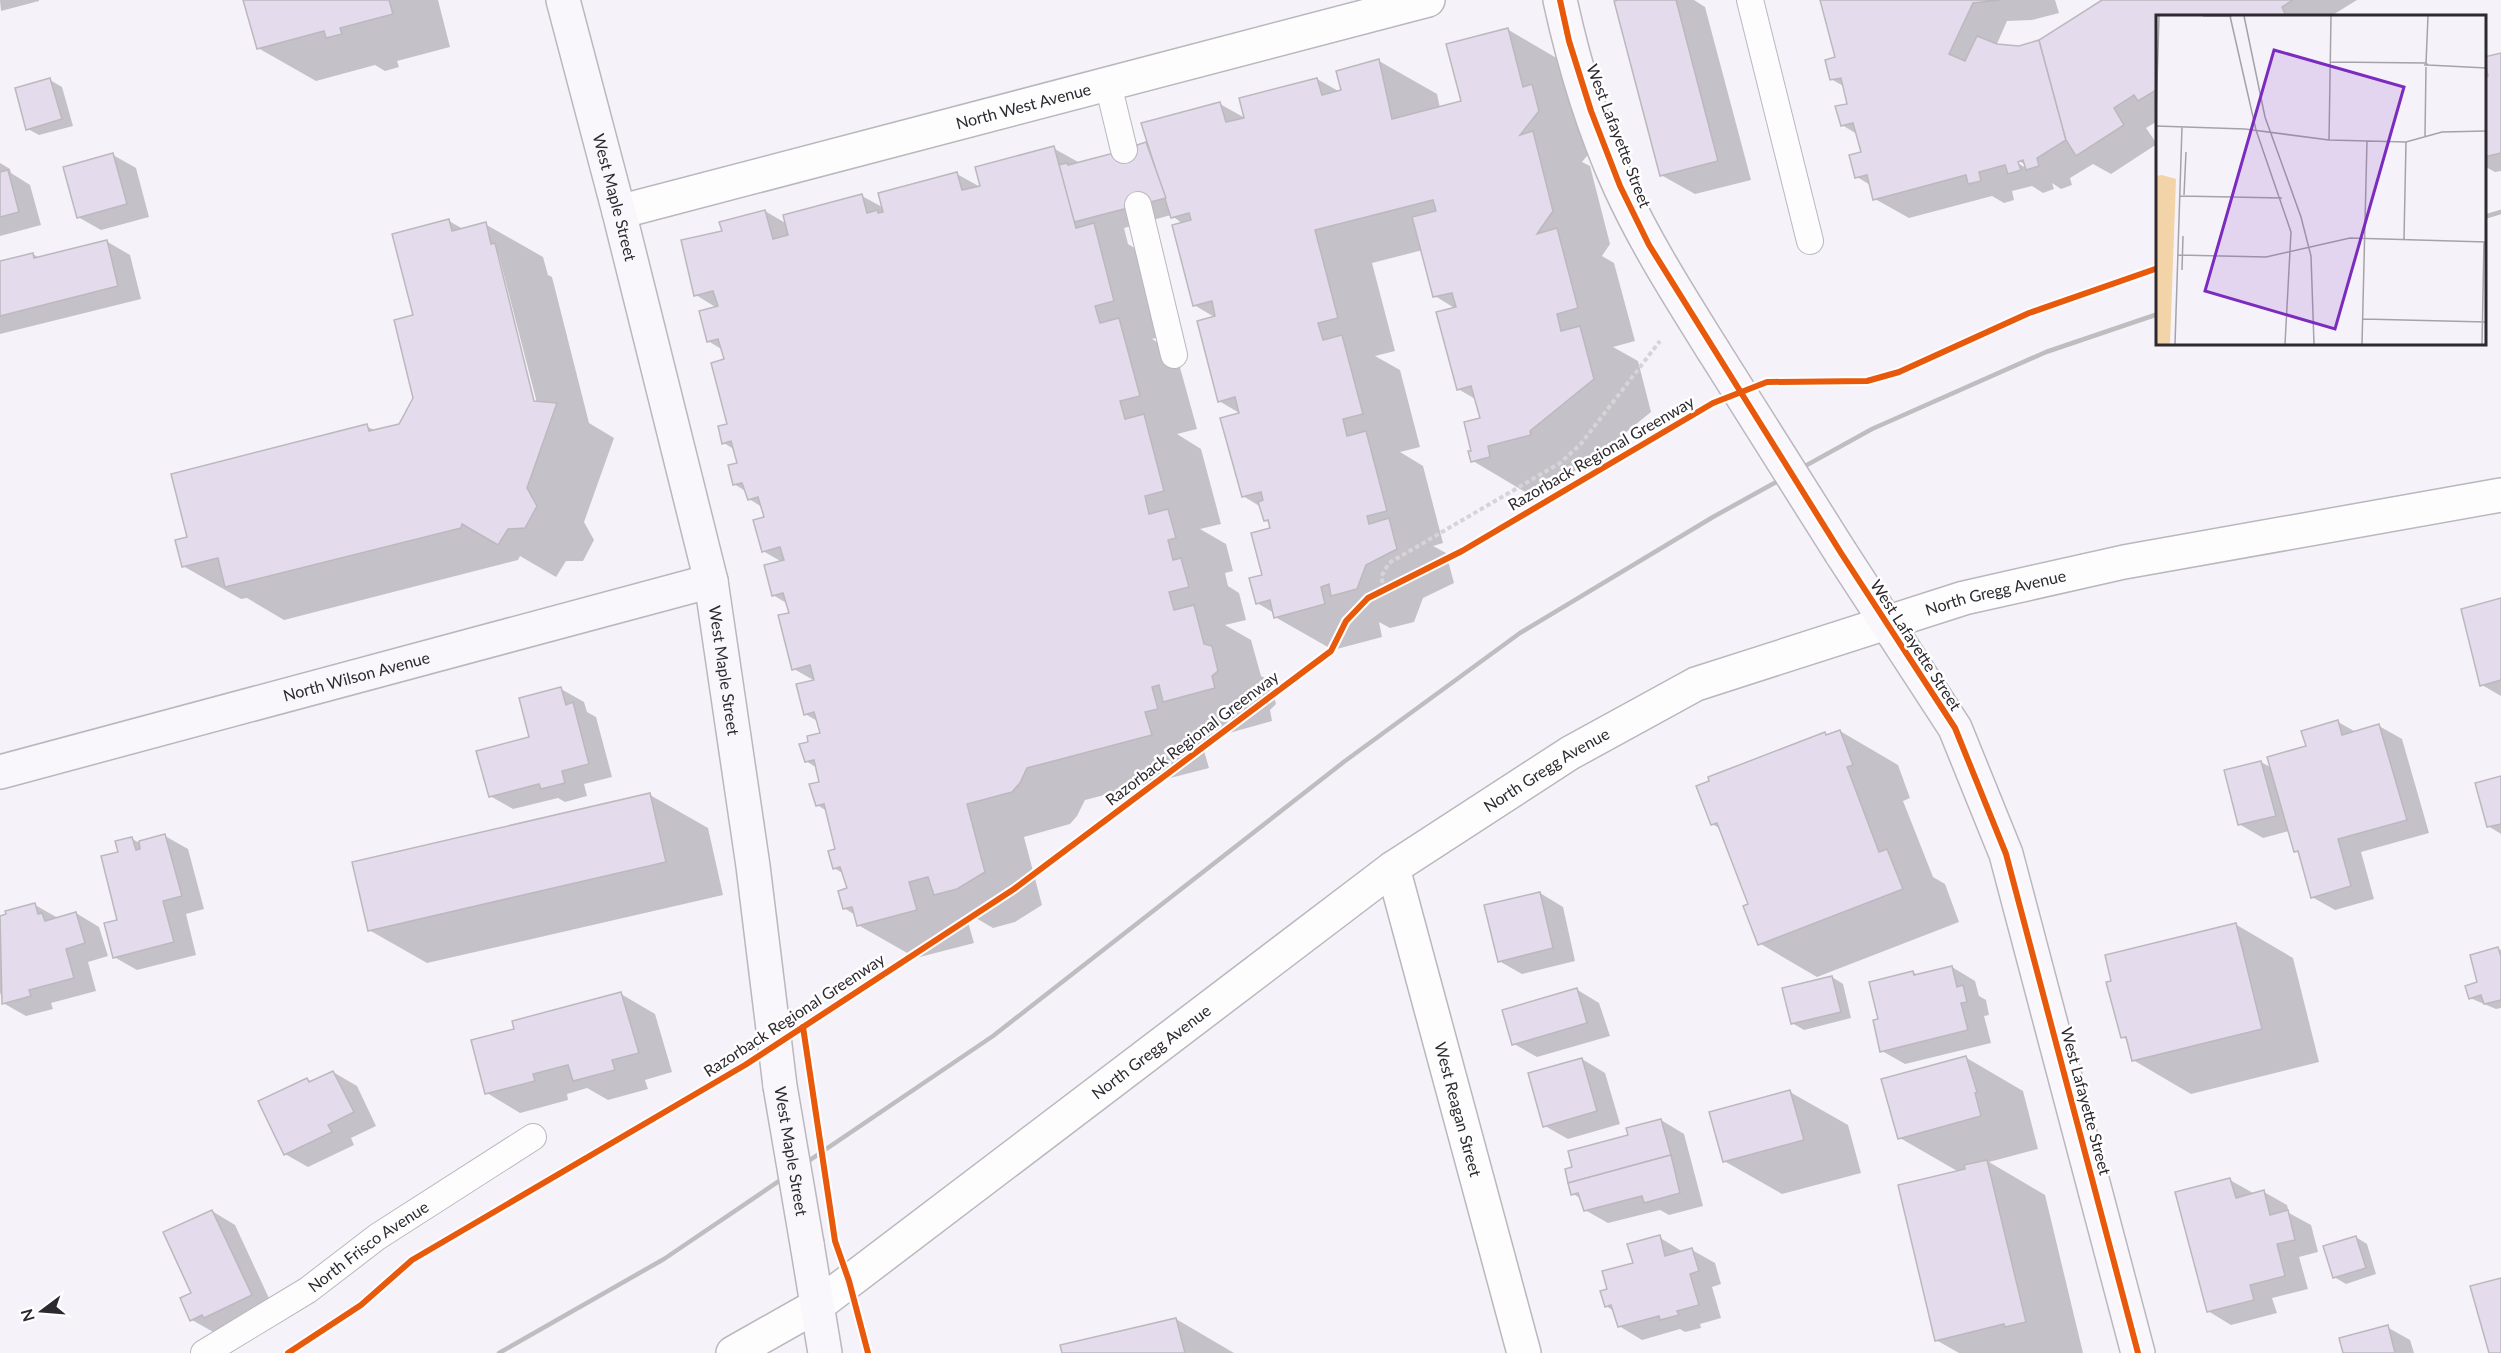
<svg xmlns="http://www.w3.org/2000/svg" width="2501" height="1353" font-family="Lato,sans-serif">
  <rect width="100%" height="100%" fill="#f6f2fa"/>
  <!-- shadow -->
  <g fill="#0003" fill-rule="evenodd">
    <polygon points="0,0 39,0 39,1 1,11"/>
    <polygon points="245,0 438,0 450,47 397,61 399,67 385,71 375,65 316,81 258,48"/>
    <polygon points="1624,0 1694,0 1705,7 1751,180 1695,194 1661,175"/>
    <path d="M1821,0H2055L2059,13L2032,20L2007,21L1996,46L2019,47L2040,41L2104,0H2357L2331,16H2158V121L2146,128L2157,144L2111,174L2093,164L2070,178L2072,185L2061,189L2052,183L2054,189L2043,193L2032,186L2012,191L2014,200L2004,203L1992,196L1909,218L1875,199L1872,186L1857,177L1862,153L1857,134L1842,125L1849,105L1845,87L1831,79L1837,58ZM2012,157L2026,165V168L2011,159Z"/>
    <polygon points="1507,29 1565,63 1596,145 1582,162 1590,166 1610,244 1602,256 1614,263 1635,341 1613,347 1638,361 1651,412 1587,464 1588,467 1545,479 1547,490 1530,495 1473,461 1473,452 1482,419 1477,400 1458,389 1456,309 1435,296 1423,250 1372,263 1395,351 1375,356 1400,370 1420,447 1400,452 1423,466 1443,543 1433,546 1446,553 1454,583 1423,598 1414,622 1390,628 1379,622 1382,637 1333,650 1275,617 1274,613 1257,603 1272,529 1270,523 1265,520 1261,507 1243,496 1241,414 1219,401 1216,318 1194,305 1183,224 1171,215 1124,228 1128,244 1151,258 1171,334 1152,339 1176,353 1197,429 1177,434 1201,449 1221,524 1200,529 1226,544 1233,571 1225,573 1228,586 1239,593 1246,620 1225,625 1251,640 1261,676 1270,681 1276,704 1270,710 1272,721 1222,735 1211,728 1215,741 1202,744 1209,768 1085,800 1077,816 1070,824 1024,837 1042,905 1015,922 993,928 969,914 966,915 974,943 916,958 858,925 855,915 844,908 849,889 844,874 834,868 837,850 827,811 817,805 821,783 817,768 806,761 810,743 822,734 819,722 805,714 815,681 794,669 791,614 788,604 773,595 782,562 763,551 766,518 762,507 749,499 747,492 734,484 739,464 735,450 724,443 729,425 726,360 723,350 708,341 717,308 696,295 724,232 765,211 787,224 862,196 884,208 957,174 982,188 1053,148 1080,163 1139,148 1146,144 1150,146 1220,104 1245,118 1317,79 1340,92 1379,61 1437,94 1440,108 1463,102"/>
    <polygon points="2501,54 2501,171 2495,172 2484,166 2484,74 2489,77"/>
    <polygon points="50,80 62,87 73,126 39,135 28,129"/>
    <polygon points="113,155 136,168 149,217 101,230 78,217"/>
    <polygon points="0,163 10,169 11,173 30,185 41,225 0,236"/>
    <path d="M449,221L463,229L485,224L543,257L548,275L552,277L589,423L614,438L584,522L594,540L583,561H566L556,577L520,556L518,560L284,620L247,598L241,599L183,566L188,538L366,426L376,431L400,425L415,399V316ZM496,256H499L538,407L535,408Z"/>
    <polygon points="106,241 130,255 141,299 0,334 0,263 33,254 39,258"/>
    <polygon points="2501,600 2501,696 2482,685"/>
    <polygon points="561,689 584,702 587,712 596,717 612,777 584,784 587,796 565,802 558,798 513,809 490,796 530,739"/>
    <polygon points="2338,722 2356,732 2379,726 2402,739 2429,833 2361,852 2374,899 2335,910 2312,897 2299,853 2295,851 2289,831 2263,838 2239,824 2261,762 2272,768 2308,747"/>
    <polygon points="1840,731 1898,765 1910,798 1903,801 1933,877 1945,884 1959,922 1817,977 1759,943 1750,905 1721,829 1712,824 1825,734 1828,736"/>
    <polygon points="2501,778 2501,834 2488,826"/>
    <polygon points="650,795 708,828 723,895 427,963 369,930"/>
    <polygon points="165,836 188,849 204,909 186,914 196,955 137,970 114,957 119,921 120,853 132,839 138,842"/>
    <polygon points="1540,893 1563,907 1575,961 1522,974 1499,961"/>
    <polygon points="35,905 58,918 76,913 99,927 108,956 88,962 96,991 51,1003 53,1009 26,1016 3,1003 0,992 0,918"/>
    <polygon points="2235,924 2293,958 2319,1062 2191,1094 2133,1060 2128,1040 2122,1037"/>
    <polygon points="2498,949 2501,950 2501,1008 2496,1009 2470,998"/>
    <polygon points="1952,967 1975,981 1979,996 1986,1000 1989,1015 1984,1016 1991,1043 1905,1064 1882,1051 1880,1020 1913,972 1918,975"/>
    <polygon points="1832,977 1843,984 1851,1018 1804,1030 1792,1023"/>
    <polygon points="1576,989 1599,1003 1610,1036 1537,1057 1514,1044"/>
    <polygon points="621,994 655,1014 672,1072 645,1080 648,1089 608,1100 587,1088 567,1094 568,1100 520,1113 487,1093 516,1030"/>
    <polygon points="1965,1057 2023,1091 2038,1149 1989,1162 2045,1195 2083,1353 1959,1353 1936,1340 1959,1172 1900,1138"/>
    <polygon points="1582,1059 1605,1073 1620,1124 1568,1139 1545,1126"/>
    <polygon points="333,1072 357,1086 376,1126 351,1138 354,1145 308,1167 285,1154 307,1079 312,1082"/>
    <polygon points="1790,1092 1848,1125 1861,1173 1782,1194 1724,1161"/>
    <polygon points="1661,1120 1684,1134 1703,1206 1669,1215 1660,1210 1608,1223 1585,1210 1582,1199 1573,1194 1630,1136"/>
    <polygon points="2230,1180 2253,1193 2264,1192 2287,1205 2289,1213 2311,1225 2318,1252 2299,1257 2308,1289 2272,1298 2277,1313 2231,1325 2208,1311"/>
    <polygon points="212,1211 235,1225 274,1309 215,1333 192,1320 193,1293"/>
    <polygon points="1659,1237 1683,1252 1692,1250 1715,1263 1721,1284 1712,1287 1721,1318 1700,1324 1701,1328 1685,1332 1680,1329 1642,1340 1619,1326 1614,1311 1606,1306 1609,1290"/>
    <polygon points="2356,1237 2367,1244 2376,1274 2346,1284 2334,1277"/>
    <polygon points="1176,1319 1234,1353 1064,1353"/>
    <polygon points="2387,1327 2410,1340 2414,1353 2344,1353"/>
  </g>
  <!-- building -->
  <g fill="#e4dbec" stroke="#bbb8be" stroke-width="1.5">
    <polygon points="243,0 389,0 393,14 340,28 342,34 326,38 324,31 257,49"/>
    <polygon points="1618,0 1676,0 1718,161 1660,176 1614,1"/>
    <polygon points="1820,0 2001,0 1973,3 1949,54 1965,61 1977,36 1997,44 2019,46 2039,40 2066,140 2037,158 2039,166 2026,170 2023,160 2018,162 2021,170 2008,174 2005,165 1979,172 1981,181 1968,184 1966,175 1873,200 1867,175 1855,178 1849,155 1861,152 1853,123 1841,126 1835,106 1847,104 1841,78 1830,80 1825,60 1835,57"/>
    <polygon points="2102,0 2293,0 2282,7 2286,16 2158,16 2158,89 2138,101 2134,95 2114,108 2124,125 2076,156 2066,140 2039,40"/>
    <polygon points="1508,28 1523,87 1532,84 1539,111 1520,135 1533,131 1553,211 1537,234 1557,228 1578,308 1557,314 1561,331 1580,326 1594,379 1530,431 1531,435 1488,446 1490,457 1471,462 1468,451 1471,451 1464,422 1480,418 1471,386 1457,390 1436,312 1456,307 1452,293 1433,297 1412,217 1436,211 1433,200 1315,230 1338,318 1318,323 1323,340 1342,335 1363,414 1343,419 1347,436 1366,431 1387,511 1367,516 1369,524 1389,518 1397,549 1366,565 1357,589 1331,596 1329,584 1321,587 1325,604 1274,618 1270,600 1256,604 1249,578 1262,575 1251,533 1270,528 1268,520 1264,521 1258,502 1263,500 1261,492 1242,497 1220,418 1239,413 1235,397 1218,402 1197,321 1215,316 1212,301 1193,306 1172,225 1191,220 1189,213 1171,218 1141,123 1220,102 1226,122 1244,118 1239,98 1317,78 1322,95 1341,90 1336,71 1379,59 1392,119 1461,101 1446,44"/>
    <polygon points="2501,53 2501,153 2484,157 2484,77 2488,76 2484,57"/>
    <polygon points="50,78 62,119 26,130 15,88"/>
    <polygon points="1146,142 1166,198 1074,222 1058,165 1067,163 1068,165 1137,147 1137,145"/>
    <polygon points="1054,146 1076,228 1094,223 1114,301 1095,306 1100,323 1119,318 1140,396 1120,401 1125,419 1144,414 1164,491 1145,496 1149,514 1168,509 1176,538 1168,540 1173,560 1181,558 1189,587 1169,592 1174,610 1194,605 1204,644 1212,646 1218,671 1212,676 1215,688 1163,702 1159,685 1152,687 1158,709 1145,712 1152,735 1027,768 1020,783 1012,792 967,804 985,872 957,889 934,895 928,877 909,882 917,910 857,926 852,907 843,909 838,891 847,888 840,867 833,869 828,851 835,849 824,804 816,806 809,784 819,782 814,760 805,762 799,744 808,742 807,736 820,733 814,712 804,715 796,684 814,680 810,665 792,670 778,615 789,613 783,593 772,596 764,565 784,560 780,547 762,552 753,520 764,517 758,497 748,500 742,483 733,485 728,465 737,463 731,441 722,444 718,426 727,424 711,363 724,359 718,339 707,342 699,311 718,306 713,291 694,296 681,240 722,231 719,222 765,210 773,239 788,235 783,215 862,194 867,213 878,210 878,213 883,212 878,193 957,172 962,190 980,186 975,167"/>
    <polygon points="113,153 127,204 77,218 63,167"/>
    <polygon points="8,170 19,212 0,217 0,172"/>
    <polygon points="449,219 452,231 486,222 491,244 495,243 534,401 557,403 527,488 537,506 525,528 508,529 498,545 462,524 461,528 225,587 218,558 182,567 175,540 187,537 171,474 367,424 369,431 399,424 413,398 394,320 413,315 392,234"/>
    <polygon points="107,240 118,286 0,316 0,261 33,253 34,258"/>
    <polygon points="2501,598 2501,680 2480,686 2461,609"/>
    <polygon points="561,687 566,705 573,702 589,764 562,771 565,783 541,789 539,784 489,797 476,751 529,737 519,698"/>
    <polygon points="2338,720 2342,735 2379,724 2407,820 2338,839 2351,886 2311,898 2298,851 2294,852 2267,757 2306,746 2301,731"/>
    <polygon points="1840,730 1853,765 1847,767 1879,852 1887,849 1903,889 1758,945 1743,906 1748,904 1717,823 1711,825 1696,786 1709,781 1708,777 1825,732 1826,735"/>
    <polygon points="2261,761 2276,816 2238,825 2224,770"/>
    <polygon points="2501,776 2501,824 2487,827 2475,783"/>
    <polygon points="650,793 666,862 368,931 352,862"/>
    <polygon points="165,834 182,896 163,901 174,942 113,958 104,923 117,920 101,856 118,852 115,841 132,837 136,850 140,849 139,841"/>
    <polygon points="1540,892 1553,948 1498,962 1484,905"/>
    <polygon points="35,903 38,914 42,913 45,921 76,912 85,943 66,949 74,978 29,990 31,996 2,1004 0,916 6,914 5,911"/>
    <polygon points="2236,923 2262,1029 2132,1061 2126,1037 2121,1038 2106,982 2111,981 2105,955"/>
    <polygon points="2498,947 2501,957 2501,1000 2484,1004 2481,995 2469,999 2465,986 2477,982 2470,955"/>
    <polygon points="1952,966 1957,987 1963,985 1967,1002 1961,1003 1968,1030 1880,1052 1873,1020 1878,1019 1869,982 1913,971 1914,975"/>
    <polygon points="1832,976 1841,1012 1791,1024 1782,988"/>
    <polygon points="1577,988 1587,1023 1512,1045 1502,1010"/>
    <polygon points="621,992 639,1053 612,1060 615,1070 573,1081 568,1065 533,1074 535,1081 485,1094 471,1040 514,1029 512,1021"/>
    <polygon points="1966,1056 1977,1092 1975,1093 1981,1116 1898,1139 1881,1079"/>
    <polygon points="1582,1058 1597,1111 1543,1127 1528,1073"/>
    <polygon points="333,1071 354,1112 328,1125 332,1132 284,1155 258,1101 307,1078 309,1082"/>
    <polygon points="1790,1090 1804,1140 1723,1162 1709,1112"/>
    <polygon points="1661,1119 1671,1155 1568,1183 1565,1169 1572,1167 1568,1151 1628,1135 1626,1128"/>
    <polygon points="1671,1155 1680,1193 1644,1203 1642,1196 1584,1211 1578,1193 1571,1195 1568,1183"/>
    <polygon points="1987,1160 2026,1322 2005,1327 2004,1324 1935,1341 1898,1185 1965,1169 1964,1165"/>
    <polygon points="2230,1178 2236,1198 2264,1190 2270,1215 2288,1210 2295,1240 2277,1244 2285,1276 2250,1285 2254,1300 2207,1312 2175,1192"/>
    <polygon points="212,1210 252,1295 204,1318 202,1315 190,1321 180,1298 191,1293 163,1232"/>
    <polygon points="1660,1235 1665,1256 1692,1248 1699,1271 1690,1274 1699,1305 1677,1311 1679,1315 1660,1320 1659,1316 1618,1327 1611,1305 1605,1307 1600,1291 1607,1289 1602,1271 1633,1263 1627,1244"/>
    <polygon points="2356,1236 2366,1268 2333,1278 2323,1246"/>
    <polygon points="2501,1278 2501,1353 2489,1353 2470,1286"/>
    <polygon points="1176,1318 1185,1353 1062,1353 1060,1345"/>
    <polygon points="2388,1325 2395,1353 2343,1353 2339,1338"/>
  </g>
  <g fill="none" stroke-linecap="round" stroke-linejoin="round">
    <defs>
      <g id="lane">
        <polyline points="1750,0 1810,241"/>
        <polyline points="1108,84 1124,150"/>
        <polyline points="1138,205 1174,355"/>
        <path id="s1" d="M204,1353L308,1290L377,1237L533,1137"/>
      </g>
      <g id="street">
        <path id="s2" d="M619,212L1428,0"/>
        <path id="s3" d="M1393,868L1524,1353"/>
        <path id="s4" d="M733,1353L818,1305L1393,868L1570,753L1696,684L1964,598L2124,562L2501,495"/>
      </g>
      <g id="secondary">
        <path id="s5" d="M563,0L619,212L711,581L753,866L780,1086"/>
        <path d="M1560,0C1574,64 1593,128 1620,187C1646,244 1680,297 1713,350"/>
        <polyline points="1841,553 1955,728 2006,854 2138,1353"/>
        <path id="s6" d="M0,772L711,581"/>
        <polyline points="807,1244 825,1353"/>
      </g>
    </defs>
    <!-- lane casing -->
    <use href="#lane" stroke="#bab7bd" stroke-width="28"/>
    <!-- street casing -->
    <use href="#street" stroke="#bab7bd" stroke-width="36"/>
    <!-- secondary casing -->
    <use href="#secondary" stroke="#bab7bd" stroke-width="36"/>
    <!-- path -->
    <polyline stroke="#d6d4d7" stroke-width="4" stroke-dasharray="4.5 3" stroke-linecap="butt" points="1385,590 1381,577 1389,563 1560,463 1580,445 1660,341"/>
    <!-- lane -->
    <use href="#lane" stroke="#fefdfe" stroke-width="26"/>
    <!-- street -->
    <use href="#street" stroke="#fefdfe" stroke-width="33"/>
    <!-- secondary -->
    <use href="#secondary" stroke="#f9f7fb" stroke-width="33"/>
    <!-- rail -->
    <g stroke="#bfbdbf" stroke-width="4.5">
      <polyline points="2484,217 2501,212"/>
      <polyline points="499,1353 664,1259 993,1036 1345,761 1520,633 1713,517 1872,429 2046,352 2158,314"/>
    </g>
    <defs>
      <g id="secondary-bridge">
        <polyline points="1713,350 1841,553"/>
        <path id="s7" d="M780,1086L807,1244"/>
      </g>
    </defs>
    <!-- secondary-bridge casing -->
    <use href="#secondary-bridge" stroke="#bab7bd" stroke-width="36" stroke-linecap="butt"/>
    <!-- secondary-bridge -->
    <use href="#secondary-bridge" stroke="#f9f7fb" stroke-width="33"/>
    <defs>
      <g id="cycleway">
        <polyline points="1560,0 1569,41 1591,111 1620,186 1649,245 1841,553 1955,728 2006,854 2138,1353"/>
        <polyline points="803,1027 835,1241 849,1281 868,1353"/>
        <polyline points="288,1353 361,1305 412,1260 745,1065 1014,889 1331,651 1346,621 1368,598 1462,551 1713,403 1767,382 1867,381 1899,372 2029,313 2158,268"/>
      </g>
    </defs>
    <!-- cycleway casing -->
    <use href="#cycleway" stroke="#fff" stroke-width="10"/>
    <!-- cycleway -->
    <use href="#cycleway" stroke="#e8590c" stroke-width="6"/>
  </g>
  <g text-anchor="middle" stroke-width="5" stroke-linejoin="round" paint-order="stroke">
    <!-- street labels -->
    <g font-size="16" fill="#2c292f" stroke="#fff">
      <text dy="6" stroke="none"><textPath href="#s2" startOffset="418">North West Avenue</textPath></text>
      <text transform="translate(1619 136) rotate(69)" y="6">West Lafayette Street</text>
      <text dy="6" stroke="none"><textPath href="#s5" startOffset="204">West Maple Street</textPath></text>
      <text transform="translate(1601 453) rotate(-30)" y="6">Razorback Regional Greenway</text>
      <text dy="6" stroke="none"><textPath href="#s4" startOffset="1488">North Gregg Avenue</textPath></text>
      <text transform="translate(1916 645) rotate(57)" y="6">West Lafayette Street</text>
      <text dy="6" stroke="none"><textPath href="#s5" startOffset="690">West Maple Street</textPath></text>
      <text dy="6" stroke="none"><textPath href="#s6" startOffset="369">North Wilson Avenue</textPath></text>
      <text transform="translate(1192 738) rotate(-37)" y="6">Razorback Regional Greenway</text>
      <text dy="6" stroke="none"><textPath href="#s4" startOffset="1002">North Gregg Avenue</textPath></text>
      <text transform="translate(794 1015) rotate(-33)" y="6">Razorback Regional Greenway</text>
      <text dy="6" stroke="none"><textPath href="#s4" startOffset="516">North Gregg Avenue</textPath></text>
      <text transform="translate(2086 1101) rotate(75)" y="6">West Lafayette Street</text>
      <text dy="6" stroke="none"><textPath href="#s3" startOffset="250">West Reagan Street</textPath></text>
      <text dy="6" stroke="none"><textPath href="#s7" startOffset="66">West Maple Street</textPath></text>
      <text dy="6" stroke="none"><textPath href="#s1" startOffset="196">North Frisco Avenue</textPath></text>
    </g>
  </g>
  <!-- overview -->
  <g transform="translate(2156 15)">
    <rect width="330" height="330" fill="#f6f2fa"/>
    <path d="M6,160L20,164L14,329H0V161Z" fill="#f2d4a8"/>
    <path fill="none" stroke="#a5a2a9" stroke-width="1.5" d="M47,1H76M74,1L100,115L135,217L129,329M88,1L109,102L145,202L155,241L158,329M174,47L270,48L272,50H268M270,48L272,1M272,50L330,53M0,100L3,1M0,111L89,114L173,125L250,127L286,117L330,116M269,121L270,52M173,125L175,1M28,180L30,137M24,181L126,183M248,224L250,127M22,240L110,242L194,223L330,227M26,255L27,221M207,304L330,307M19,329L26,112M206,329L211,126M326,329L328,227"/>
    <path fill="#7b2cbf" fill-opacity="0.15" stroke="#7b2cbf" stroke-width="3" d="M118,35L248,72L179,314L49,276Z"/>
    <rect width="330" height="330" fill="none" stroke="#2c292f" stroke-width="3"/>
  </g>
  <!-- north arrow -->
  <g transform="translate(42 1311) rotate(254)" stroke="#ffffff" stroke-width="4.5" paint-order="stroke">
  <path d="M0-4.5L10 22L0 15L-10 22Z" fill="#2c292f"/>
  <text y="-9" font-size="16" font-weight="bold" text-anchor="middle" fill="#2c292f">N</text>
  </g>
</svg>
